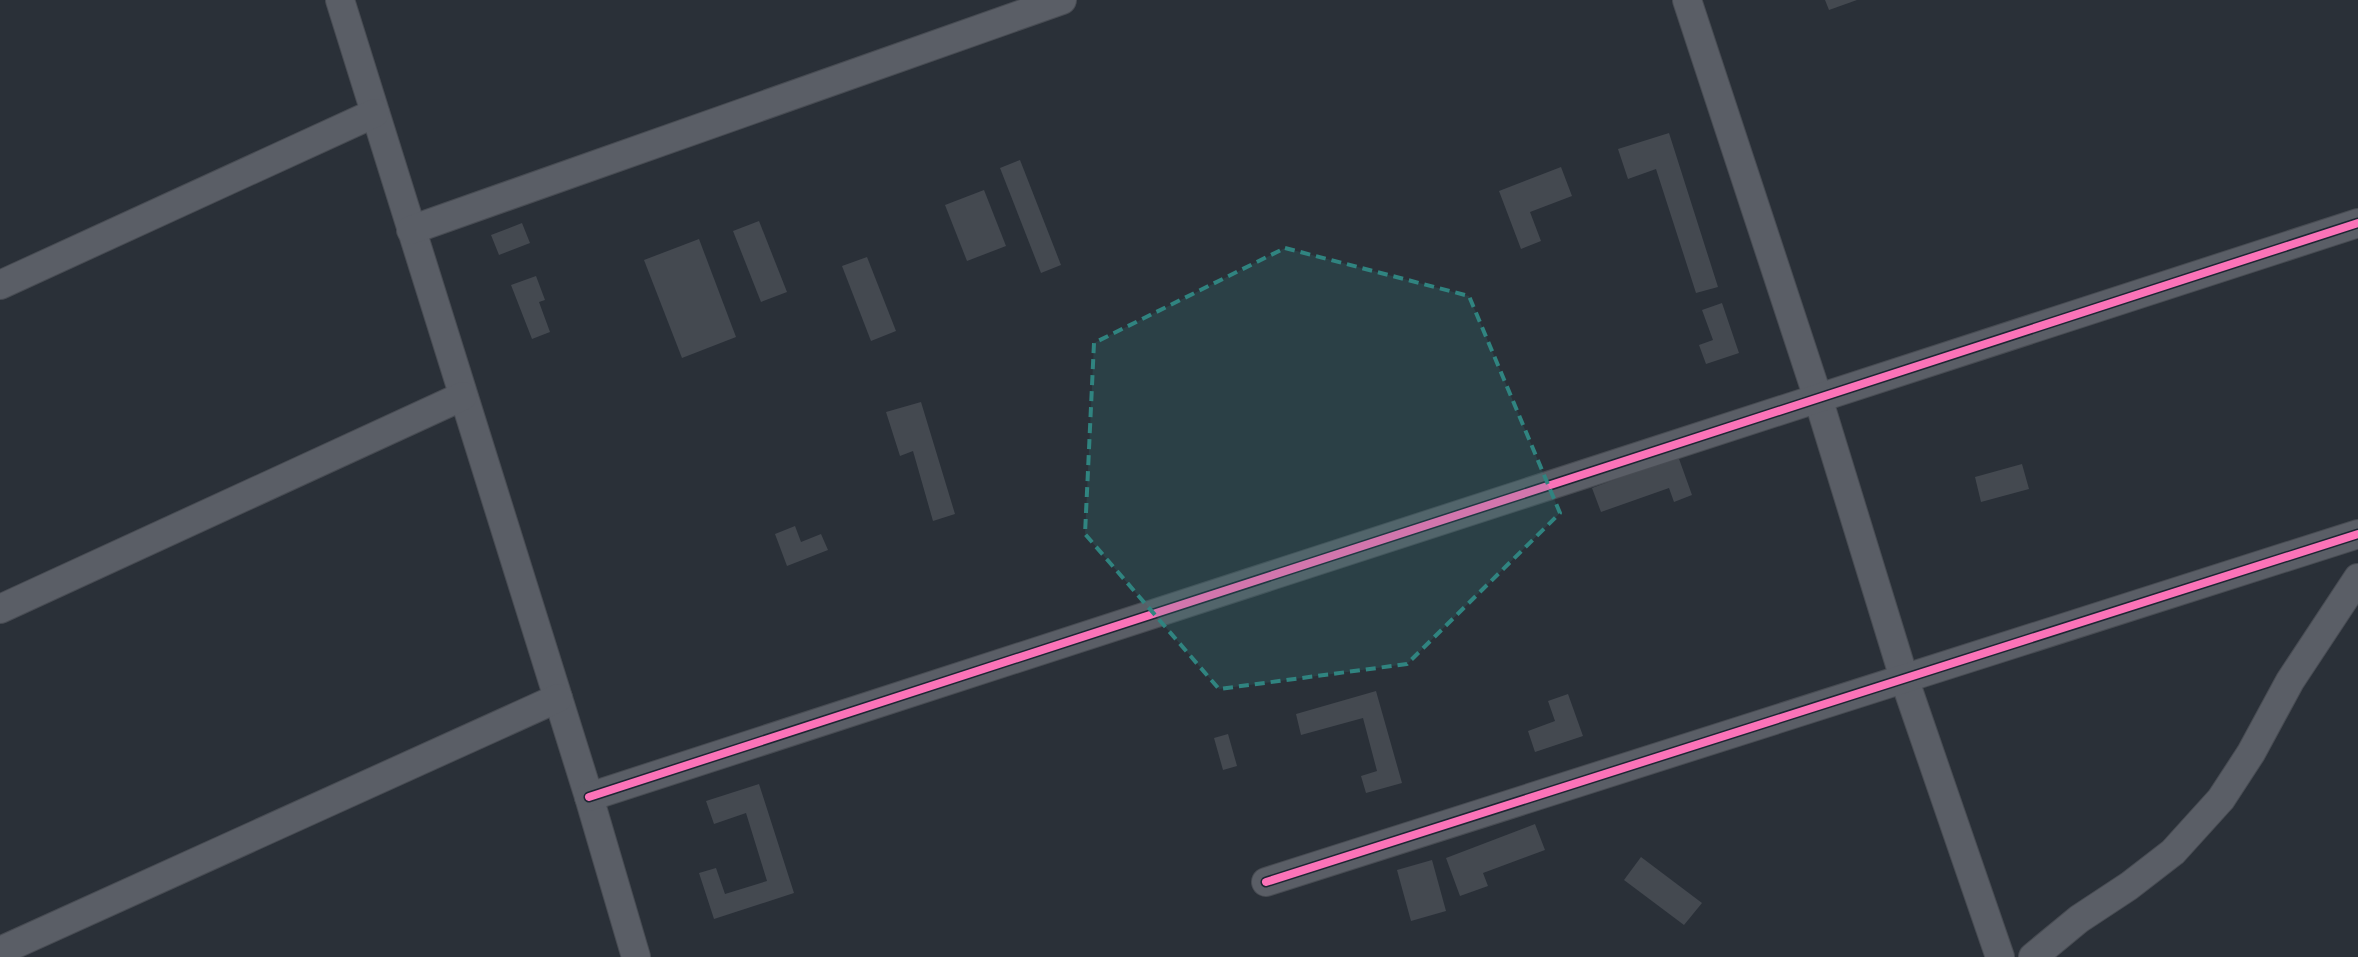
<svg xmlns="http://www.w3.org/2000/svg" width="2358" height="957" font-family="Commissioner,sans-serif">
  <rect width="100%" height="100%" fill="#2a3038"/>
  <!-- building -->
  <g fill="#444950">
    <polygon points="1825,0 1857,0 1829,10"/>
    <polygon points="1669,133 1718,287 1696,293 1656,169 1628,179 1618,149"/>
    <polygon points="1020,160 1061,265 1041,273 1000,168"/>
    <polygon points="1561,167 1572,196 1530,212 1541,241 1521,249 1499,191"/>
    <polygon points="984,190 1006,246 967,261 945,205"/>
    <polygon points="759,221 787,292 761,302 733,231"/>
    <polygon points="522,223 530,243 499,255 491,235"/>
    <polygon points="699,239 736,337 682,358 644,260"/>
    <polygon points="867,257 896,331 871,341 842,266"/>
    <polygon points="536,276 545,300 539,302 550,332 532,339 511,285"/>
    <polygon points="1722,303 1739,353 1706,364 1699,345 1713,340 1702,310"/>
    <polygon points="921,402 955,514 933,521 913,451 900,456 886,412"/>
    <polygon points="1678,456 1692,495 1674,502 1669,488 1601,512 1592,488"/>
    <polygon points="2022,464 2029,489 1981,502 1975,477"/>
    <polygon points="795,526 801,542 821,534 828,550 787,566 775,534"/>
    <polygon points="1376,691 1402,783 1366,793 1361,776 1377,771 1363,718 1301,735 1296,714"/>
    <polygon points="1568,694 1583,736 1535,752 1528,731 1555,721 1548,701"/>
    <polygon points="1228,734 1237,766 1223,770 1214,738"/>
    <polygon points="759,784 794,893 714,919 699,873 716,868 725,894 767,881 746,813 714,824 706,801"/>
    <polygon points="1535,824 1545,850 1483,873 1488,886 1460,896 1446,858"/>
    <polygon points="1641,857 1702,903 1684,925 1624,880"/>
    <polygon points="1432,860 1446,911 1411,921 1397,870"/>
  </g>
  <g fill="none" stroke-linecap="round" stroke-linejoin="round">
    <defs>
      <g id="minor">
        <polyline points="340,0 589,797 636,957"/>
        <polyline points="1687,0 1818,398 1904,678 2000,957"/>
        <polyline points="411,230 1062,0"/>
        <polyline points="0,285 375,113"/>
        <polyline points="0,609 463,396"/>
        <polyline points="589,797 2358,223"/>
        <polyline points="1266,882 2358,534"/>
        <polyline points="0,951 558,698"/>
        <polyline points="2033,957 2079,919 2129,886 2173,852 2221,799 2251,753 2290,681 2358,578"/>
      </g>
    </defs>
    <!-- minor casing -->
    <use href="#minor" stroke="#484c53" stroke-width="30"/>
    <!-- minor -->
    <use href="#minor" stroke="#5a5e66" stroke-width="28"/>
    <defs>
      <g id="cycleway">
        <polyline points="589,797 2358,223"/>
        <polyline points="1266,882 2358,534"/>
      </g>
    </defs>
    <!-- cycleway casing -->
    <use href="#cycleway" stroke="#1d2633" stroke-width="11"/>
    <!-- cycleway -->
    <use href="#cycleway" stroke="#fb73b8" stroke-width="8"/>
  </g>
  <!-- marked area -->
  <path fill="#308480" fill-opacity="0.2" stroke="#308480" stroke-width="4" stroke-dasharray="10 6" stroke-linejoin="round" d="M1285,248L1469,296L1560,513L1407,664L1219,689L1085,534L1094,343Z"/>
</svg>
